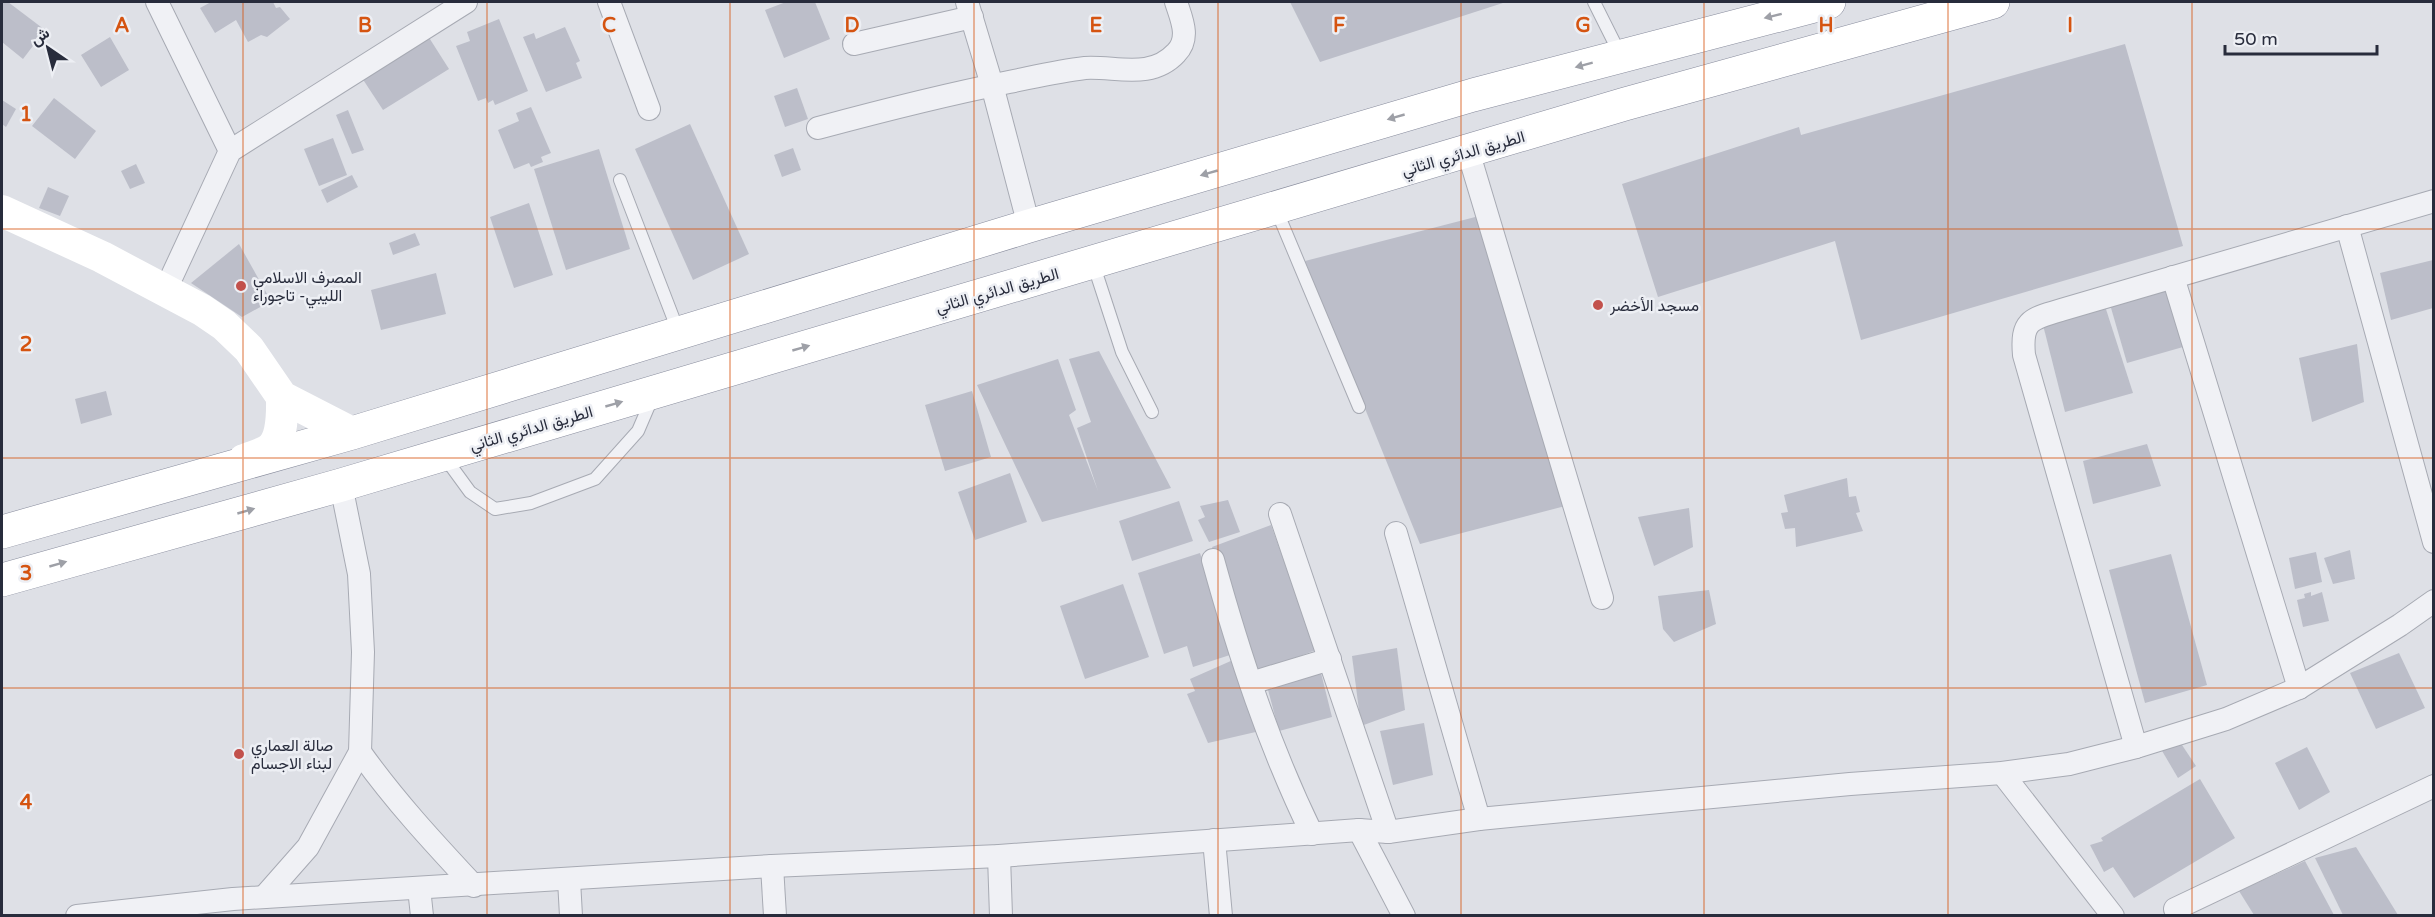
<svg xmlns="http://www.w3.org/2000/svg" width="2435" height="917" font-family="'Varela Round',Vazirmatn,sans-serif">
  <rect width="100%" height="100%" fill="#dee0e6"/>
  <!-- building -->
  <g fill="#bcbec9">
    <polygon points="2,2 8,2 45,30 23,59 2,42"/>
    <polygon points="211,2 273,2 276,8 280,7 290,19 267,37 261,35 248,42 236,20 215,33 200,8"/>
    <polygon points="786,2 815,2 830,39 784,58 765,10"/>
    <polygon points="1290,2 1506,2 1320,62"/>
    <polygon points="499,19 528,91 495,105 493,100 488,103 486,98 478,101 456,46 470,41 467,32"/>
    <polygon points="565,27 580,61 576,63 582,78 546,92 523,37 534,33 536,39"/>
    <polygon points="428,36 449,69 383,110 362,78"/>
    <polygon points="110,37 129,70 101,87 81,55"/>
    <polygon points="2125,44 2183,246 1861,340 1835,241 1658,297 1622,184 1799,127 1801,135"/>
    <polygon points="797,88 808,119 785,127 774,96"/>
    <polygon points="54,98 96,131 75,159 32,126"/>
    <polygon points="2,100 16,109 6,127 2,124"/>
    <polygon points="531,107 551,153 541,157 543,162 531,167 529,163 514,169 498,130 519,121 516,113"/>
    <polygon points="348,110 364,150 352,154 336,115"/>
    <polygon points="690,124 749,254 693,280 635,149"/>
    <polygon points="333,138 347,175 319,186 304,149"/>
    <polygon points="793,148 801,170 782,177 774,155"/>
    <polygon points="599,149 630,249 566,270 534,169"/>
    <polygon points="136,164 145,183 130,189 121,171"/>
    <polygon points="352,175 358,187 327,203 321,190"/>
    <polygon points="48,187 69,196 60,216 39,208"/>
    <polygon points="529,203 553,275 514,288 490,217"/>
    <polygon points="1483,215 1569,505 1420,544 1305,261"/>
    <polygon points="415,233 420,245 393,255 389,243"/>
    <polygon points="239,244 271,301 242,317 191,283"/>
    <polygon points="2433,260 2433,308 2391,320 2380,273"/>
    <polygon points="436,273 446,314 381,330 371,290"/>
    <polygon points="2171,283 2190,345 2127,363 2109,301"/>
    <polygon points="2104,303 2133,393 2065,412 2042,321"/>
    <polygon points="2357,344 2364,402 2312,422 2299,358"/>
    <polygon points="1099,351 1171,488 1042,522 977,385 1058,359 1076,410 1069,415 1098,491 1077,428 1091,422 1069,359"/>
    <polygon points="106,391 112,415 81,424 75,399"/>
    <polygon points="972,391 991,457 945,471 925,405"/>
    <polygon points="2147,444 2161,486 2093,504 2083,461"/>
    <polygon points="1010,473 1027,522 975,540 958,492"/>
    <polygon points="1847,478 1849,497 1856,496 1860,512 1856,513 1863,531 1796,547 1795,528 1785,529 1781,513 1788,512 1784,495"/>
    <polygon points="1228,500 1240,532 1209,542 1198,520 1205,517 1200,506"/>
    <polygon points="1179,501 1193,541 1132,561 1119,521"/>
    <polygon points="1689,508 1693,547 1654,566 1638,517"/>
    <polygon points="1271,525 1316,650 1257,672 1212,547"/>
    <polygon points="2350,550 2355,579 2333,584 2324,558"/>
    <polygon points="2316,552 2322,582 2295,589 2289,558"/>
    <polygon points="1200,553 1233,654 1193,667 1187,646 1164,654 1138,573"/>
    <polygon points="2171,554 2207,685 2145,703 2109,570"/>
    <polygon points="1123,584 1149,657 1085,679 1060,606"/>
    <polygon points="1709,590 1716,624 1674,642 1663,629 1658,596"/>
    <polygon points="2311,592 2311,596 2322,592 2329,621 2303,627 2297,600 2305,598 2304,594"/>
    <polygon points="1397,648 1405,710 1361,726 1352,656"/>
    <polygon points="2399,653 2425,708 2376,729 2350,673"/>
    <polygon points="1233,660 1260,731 1208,743 1187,694 1195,691 1190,679"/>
    <polygon points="1321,673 1332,717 1279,731 1267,686"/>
    <polygon points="1424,723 1433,775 1393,785 1380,731"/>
    <polygon points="2178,739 2196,766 2178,778 2158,744"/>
    <polygon points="2307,747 2330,792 2299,810 2275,763"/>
    <polygon points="2200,779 2235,838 2134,898 2113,867 2104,872 2090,845 2103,841 2101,838"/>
    <polygon points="2356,847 2398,915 2343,915 2315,858"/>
    <polygon points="2305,861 2334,915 2254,915 2239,891"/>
  </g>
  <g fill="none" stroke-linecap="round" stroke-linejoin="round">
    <defs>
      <g id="lane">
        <polyline points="1594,2 1620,54"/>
        <polyline points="620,180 679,333"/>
        <polyline points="1276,209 1359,407"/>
        <polyline points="1093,263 1122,352 1152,412"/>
        <polyline points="443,455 470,492 495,509 531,503 595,479 638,431 653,396"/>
      </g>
      <g id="street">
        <polyline points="157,2 230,151"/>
        <polyline points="609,2 649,109"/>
        <polyline points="967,2 992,85 1029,226"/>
        <polyline points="854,44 972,17"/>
        <path d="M818,128C881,111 944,95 1009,82C1034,77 1059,71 1085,68C1116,66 1151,80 1176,53C1191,38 1181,18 1176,2"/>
        <polyline points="1468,151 1602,598"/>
        <polyline points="2347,226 2434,542"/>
        <polyline points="2173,277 2299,688"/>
        <polyline points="166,289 230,151 466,2"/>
        <polyline points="1280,514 1388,832"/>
        <polyline points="1396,533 1479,819"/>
        <path d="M1213,560C1239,654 1269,746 1312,834"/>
        <polyline points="1251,683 1330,659"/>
        <path d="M2136,747L2024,355C2021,321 2030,319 2061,310L2434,201"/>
        <path d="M360,752C394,800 433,842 474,886"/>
        <polyline points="2002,773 2113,916"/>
        <polyline points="1359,830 1404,916"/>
        <polyline points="1214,840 1221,916"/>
        <polyline points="999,856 1001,916"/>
        <polyline points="772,866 775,916"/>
        <polyline points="569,880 571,916"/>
        <polyline points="419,888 422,916"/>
        <polyline points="264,897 308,847 360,752 363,652 359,574 341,485"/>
        <polyline points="2175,909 2434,786"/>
        <polyline points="77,916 233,899 772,866 999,856 1359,830 1388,832 1479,819 1850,784 2002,773 2069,764 2136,747 2226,719 2299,688 2400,625 2434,601"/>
      </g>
      <g id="highway">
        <polyline points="2,532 352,433 1029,226 1473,95 1829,2"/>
        <polyline points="2,580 341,485 1625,104 1993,2"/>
      </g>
    </defs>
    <!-- lane casing -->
    <use href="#lane" stroke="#a7aab3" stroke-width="14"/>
    <!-- street casing -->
    <use href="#street" stroke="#a7aab3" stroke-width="24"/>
    <!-- highway casing -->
    <use href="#highway" stroke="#878b9c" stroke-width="34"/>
    <!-- lane -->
    <use href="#lane" stroke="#f0f1f5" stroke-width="12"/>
    <!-- street -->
    <use href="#street" stroke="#f0f1f5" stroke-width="22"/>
    <!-- secondary -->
    <g stroke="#fff" stroke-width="32">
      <polyline points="2,211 102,257 202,310 224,325 249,349 282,397 352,433"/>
      <path d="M244,460C251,457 260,455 267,451C284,441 282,413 282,397"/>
    </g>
    <!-- highway -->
    <use href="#highway" stroke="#fff" stroke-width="33"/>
  </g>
  <!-- one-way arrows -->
  <defs><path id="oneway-solid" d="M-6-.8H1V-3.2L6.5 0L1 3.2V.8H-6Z" transform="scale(1.5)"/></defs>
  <g fill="#9ea0a7">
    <use href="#oneway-solid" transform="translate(1773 16) rotate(166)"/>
    <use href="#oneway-solid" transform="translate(1584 65) rotate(165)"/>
    <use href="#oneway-solid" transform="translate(1396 117) rotate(164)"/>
    <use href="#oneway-solid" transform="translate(1209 173) rotate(164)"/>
    <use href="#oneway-solid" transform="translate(801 348) rotate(-16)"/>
    <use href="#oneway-solid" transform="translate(614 404) rotate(-16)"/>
    <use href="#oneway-solid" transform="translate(246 511) rotate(-16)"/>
    <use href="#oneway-solid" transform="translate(58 564) rotate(-16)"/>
  </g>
  <!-- grid -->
  <path fill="none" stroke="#d55411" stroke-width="1.5" stroke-opacity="0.55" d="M243,2V916M487,2V916M730,2V916M974,2V916M1218,2V916M1461,2V916M1704,2V916M1948,2V916M2192,2V916M2,229H2434M2,458H2434M2,688H2434"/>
  <!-- markers -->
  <g fill="#c2514c" stroke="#edeff4" stroke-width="2">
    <circle cx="241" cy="286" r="6"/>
    <circle cx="1598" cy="305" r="6"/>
    <circle cx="239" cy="754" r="6"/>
  </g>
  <g text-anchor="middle" stroke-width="5" stroke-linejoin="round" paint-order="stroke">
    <!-- street labels -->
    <g font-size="16" fill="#282c3c" stroke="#edeff4">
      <text transform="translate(1463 153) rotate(-16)" y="6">الطريق الدائري الثاني</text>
      <text transform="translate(997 290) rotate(-16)" y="6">الطريق الدائري الثاني</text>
      <text transform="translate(531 428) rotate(-16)" y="6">الطريق الدائري الثاني</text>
    </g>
    <!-- poi labels -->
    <g font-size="16" fill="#282c3c" stroke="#edeff4" text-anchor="start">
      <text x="253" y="283">المصرف الاسلامي<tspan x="253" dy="18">الليبي- تاجوراء</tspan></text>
      <text x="1610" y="311">مسجد الأخضر</text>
      <text x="251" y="751">صالة العماري<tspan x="251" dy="18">لبناء الاجسام</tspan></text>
    </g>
  </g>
  <g font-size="20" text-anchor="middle" font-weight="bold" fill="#d55411" stroke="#edeff4" stroke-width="5" stroke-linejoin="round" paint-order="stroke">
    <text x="122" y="32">A</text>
    <text x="365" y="32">B</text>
    <text x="609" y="32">C</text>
    <text x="852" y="32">D</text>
    <text x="1096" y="32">E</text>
    <text x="1339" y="32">F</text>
    <text x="1583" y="32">G</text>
    <text x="1826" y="32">H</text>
    <text x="2070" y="32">I</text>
    <text x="26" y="121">1</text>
    <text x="26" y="351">2</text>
    <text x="26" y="580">3</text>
    <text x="26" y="809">4</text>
  </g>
  <!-- border -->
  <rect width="2435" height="917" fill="none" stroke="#282c3c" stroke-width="6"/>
  <!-- north arrow -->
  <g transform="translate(48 48) rotate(325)" stroke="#edeff4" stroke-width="4.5" paint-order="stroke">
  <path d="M0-4.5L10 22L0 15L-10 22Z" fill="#282c3c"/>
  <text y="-9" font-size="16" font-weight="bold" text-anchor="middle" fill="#282c3c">ش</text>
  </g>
  <!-- scale -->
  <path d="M2225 45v9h152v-9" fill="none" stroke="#282c3c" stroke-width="3"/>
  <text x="2234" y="45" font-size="18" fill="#282c3c" stroke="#edeff4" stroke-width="4.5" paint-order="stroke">50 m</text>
</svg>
